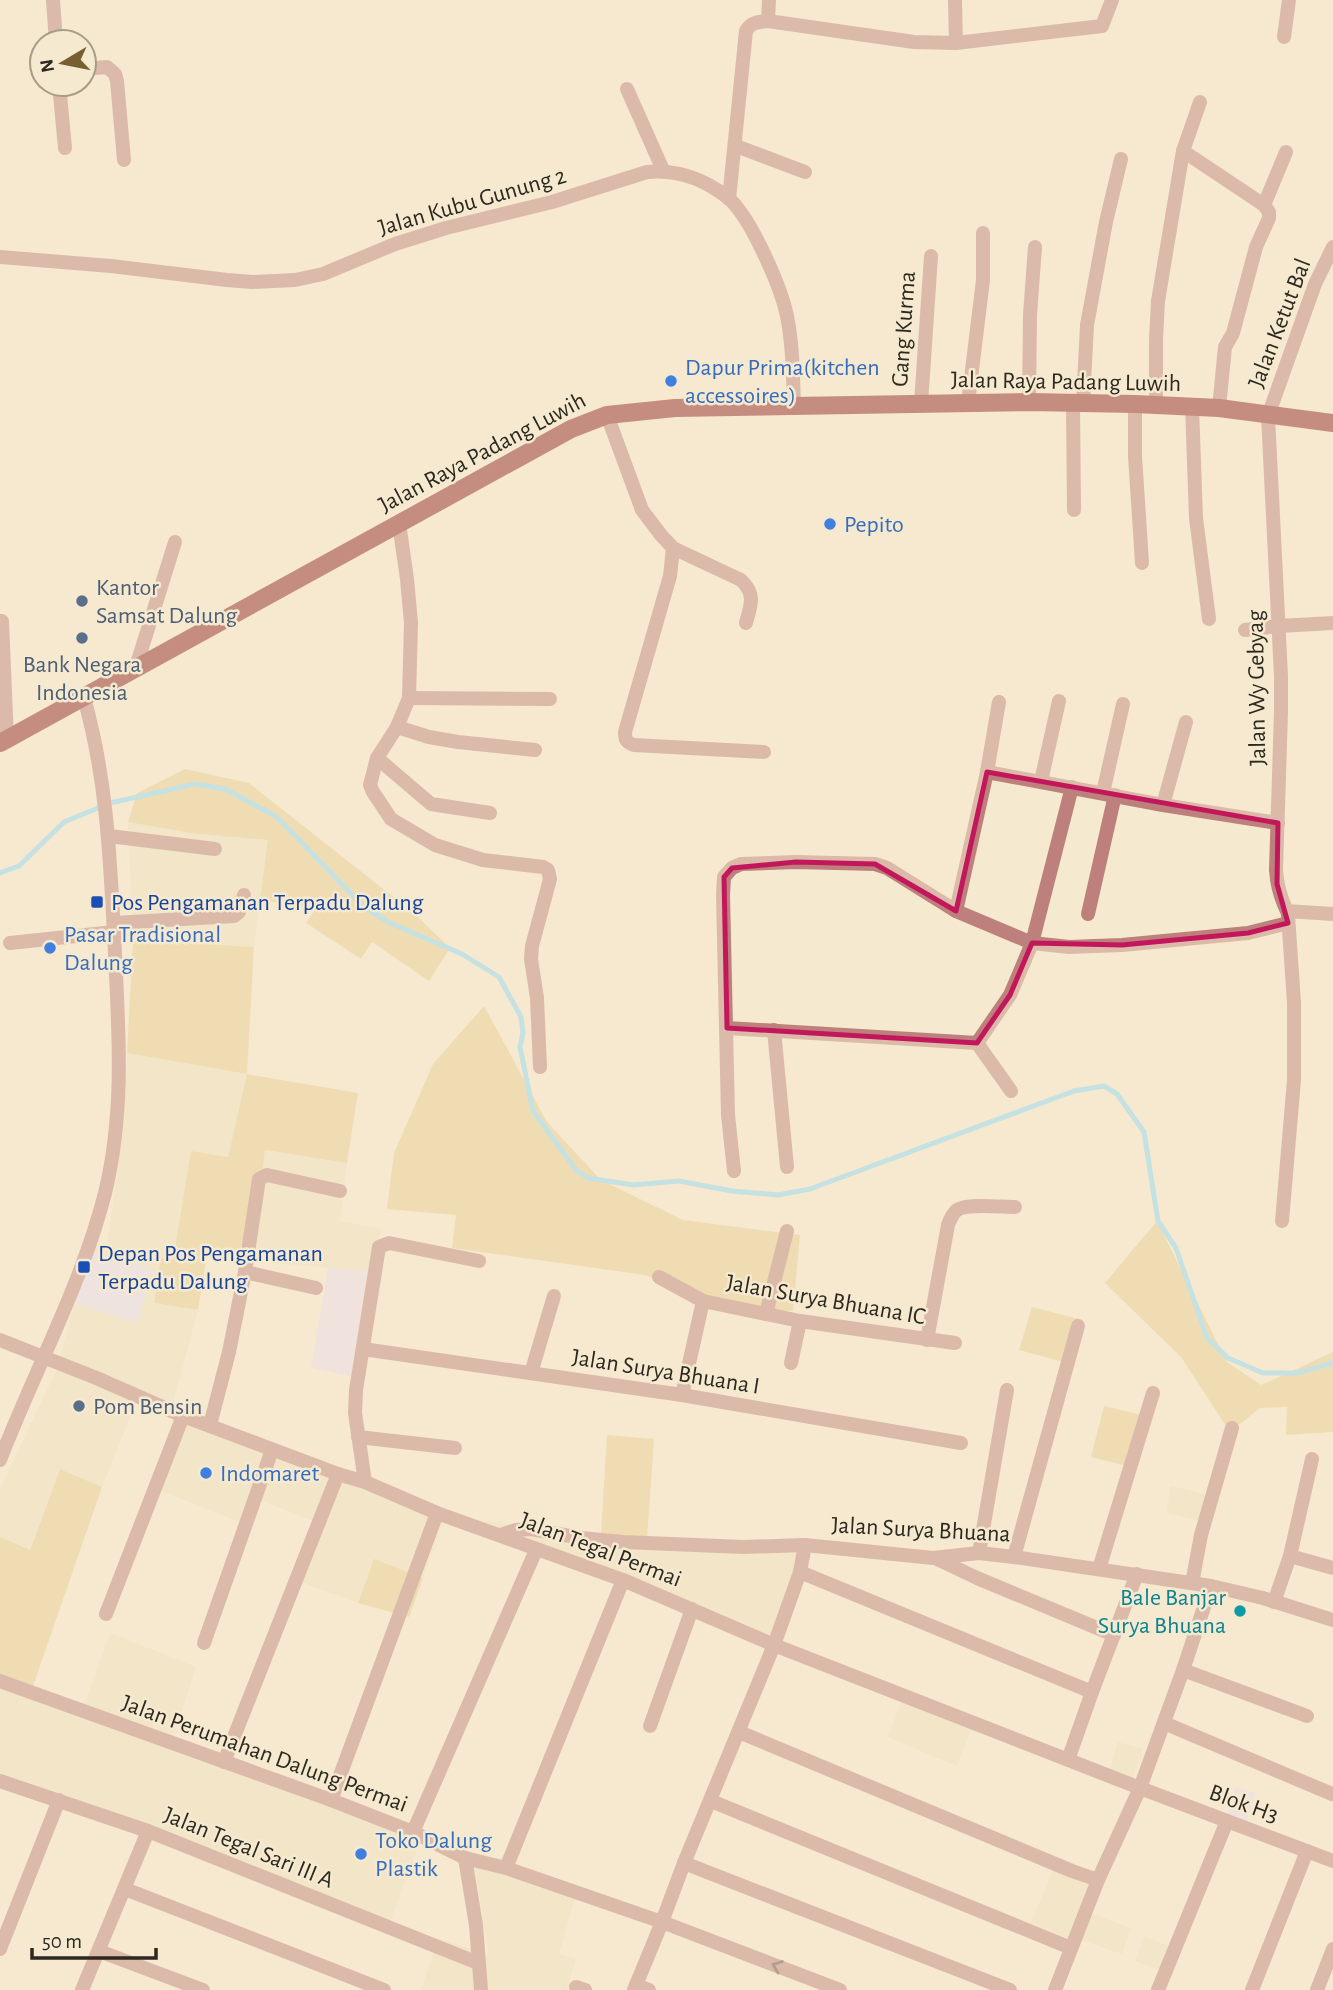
<svg xmlns="http://www.w3.org/2000/svg" width="1333" height="1990" font-family="'Alegreya Sans',sans-serif">
  <rect width="100%" height="100%" fill="#f5e9d0"/>
  <!-- built -->
  <g fill="#eedfbf">
    <polygon points="128,822 191,833 269,840 254,947 133,940"/>
    <polygon points="127,1053 247,1074 228,1157 191,1151 173,1260 161,1259 154,1303 198,1310 172,1407 140,1392 102,1487 60,1469 29,1550 0,1537 0,1489 57,1369 75,1303 137,1323 153,1269 90,1252 92,1242 107,1246 123,1132"/>
    <polygon points="265,1150 347,1163 340,1221 381,1229 375,1272 252,1261"/>
    <polygon points="189,1411 210,1417 444,1517 601,1534 814,1545 778,1638 444,1518 423,1578 374,1560 358,1603 295,1580 316,1522 258,1499 248,1525 161,1491"/>
    <polygon points="1171,1486 1217,1497 1212,1524 1166,1513"/>
    <polygon points="110,1633 196,1667 171,1744 422,1837 388,1927 0,1781 0,1681 82,1712"/>
    <polygon points="906,1689 976,1717 957,1766 888,1737"/>
    <polygon points="1118,1742 1143,1749 1133,1778 1110,1769"/>
    <polygon points="473,1856 575,1898 559,1954 576,1959 567,1990 421,1990 439,1938 489,1956"/>
    <polygon points="1058,1857 1106,1877 1091,1913 1131,1928 1122,1954 1082,1940 1080,1943 1031,1923"/>
    <polygon points="1144,1936 1181,1951 1172,1975 1135,1961"/>
  </g>
  <!-- industrial -->
  <polygon fill="#e9dbee" points="328,1267 375,1272 359,1378 311,1368"/>
  <!-- medical -->
  <g fill="#e4dcf1">
    <polygon points="90,1252 153,1269 137,1323 75,1303"/>
    <polygon points="1235,1787 1255,1793 1246,1824 1226,1817"/>
  </g>
  <!-- green -->
  <g fill="#e8cd90">
    <polygon points="185,769 249,783 415,914 450,948 429,981 372,942 361,959 306,923 316,908 260,900 268,840 191,833 128,822 137,793"/>
    <polygon points="133,940 254,947 247,1074 358,1093 347,1163 265,1150 252,1261 207,1253 198,1310 154,1303 161,1258 173,1260 191,1151 228,1157 247,1074 127,1053"/>
    <polygon points="484,1006 547,1122 601,1180 683,1220 800,1235 793,1311 733,1309 645,1275 452,1248 456,1215 387,1209 394,1153 433,1064"/>
    <polygon points="1157,1221 1227,1362 1261,1385 1333,1352 1333,1432 1286,1435 1287,1407 1260,1408 1230,1432 1181,1357 1105,1283"/>
    <polygon points="1032,1307 1083,1320 1071,1364 1019,1350"/>
    <polygon points="1104,1406 1151,1417 1135,1468 1091,1457"/>
    <polygon points="607,1435 654,1439 647,1539 601,1534"/>
    <polygon points="60,1469 102,1487 31,1692 0,1681 0,1537 30,1550"/>
    <polygon points="374,1559 423,1578 409,1617 358,1603"/>
  </g>
  <g fill="none" stroke-linecap="round" stroke-linejoin="round">
    <!-- stream -->
    <polyline stroke="#8cd7f8" stroke-width="5" points="0,873 19,866 64,822 110,803 195,784 225,789 277,817 364,907 390,923 462,954 499,977 521,1017 523,1033 520,1047 533,1111 576,1170 588,1178 633,1185 679,1181 732,1191 778,1195 810,1189 1074,1091 1104,1086 1117,1094 1144,1132 1158,1221 1176,1248 1207,1338 1228,1358 1263,1373 1297,1373 1333,1363"/>
    <!-- minor -->
    <g stroke="#bd807c" stroke-width="14">
      <polyline points="53,0 56,42"/>
      <polyline points="955,0 956,43"/>
      <polyline points="768,21 769,0"/>
      <polyline points="1284,37 1289,0"/>
      <polyline points="84,69 107,67 115,74 117,81 124,160"/>
      <polyline points="59,84 65,148"/>
      <polyline points="627,89 663,170"/>
      <polyline points="736,146 805,172"/>
      <polyline points="1183,151 1264,205 1269,212 1269,218 1256,247 1233,333 1225,347 1219,408"/>
      <path d="M729,199L746,31C751,22 758,22 768,21L914,42L956,43L1102,26L1112,0"/>
      <polyline points="1264,205 1286,152"/>
      <path d="M0,257L111,266L227,280L252,282L295,280L323,274L395,244L446,228L552,202L647,172C676,169 704,179 727,197C750,215 781,287 787,316C793,346 793,377 794,407"/>
      <polyline points="1029,402 1030,315 1035,247"/>
      <polyline points="968,403 983,280 983,233"/>
      <polyline points="1073,403 1074,510"/>
      <polyline points="1083,403 1087,325 1106,222 1121,159"/>
      <polyline points="921,404 931,256"/>
      <polyline points="1135,404 1135,456 1142,563"/>
      <polyline points="1156,405 1156,339 1158,301 1183,151 1200,102"/>
      <polyline points="1192,407 1196,518 1209,619"/>
      <path d="M607,415L642,510L661,535L673,548L741,580C756,594 751,605 746,623"/>
      <polyline points="1268,416 1315,284 1333,247"/>
      <polyline points="399,523 407,579 411,623 409,698 397,727 377,758 370,785 373,792 391,819 435,845 483,860 543,867 548,870 550,879 532,946 531,959 537,998 540,1067"/>
      <path d="M673,548L670,576L625,732C625,740 626,742 634,745L764,752"/>
      <polyline points="0,621 2,621 7,740"/>
      <polyline points="1245,630 1279,626 1333,623"/>
      <polyline points="136,667 175,542"/>
      <polyline points="409,698 550,699"/>
      <polyline points="397,727 429,737 458,742 535,750"/>
      <polyline points="377,758 431,804 490,813"/>
      <polyline points="987,772 1163,805 1278,823"/>
      <polyline points="1041,781 1059,701"/>
      <polyline points="1103,793 1123,704"/>
      <polyline points="1163,805 1186,722"/>
      <polyline points="109,836 215,849"/>
      <polyline points="956,911 987,772 999,702"/>
      <polyline points="1088,914 1115,795"/>
      <polyline points="114,923 234,916 239,912 244,895"/>
      <polyline points="10,943 114,932"/>
      <polyline points="727,1028 977,1043 1010,995 1032,943 1072,787"/>
      <polyline points="774,1030 787,1167"/>
      <polyline points="977,1043 1011,1091"/>
      <polyline points="734,1171 728,1115 723,894 724,877 732,868 741,864 796,862 875,864 887,868 956,911 1032,943 1069,947 1122,945 1248,933 1288,923"/>
      <polyline points="1282,1221 1294,1080 1294,1003 1288,915"/>
      <polyline points="245,1272 316,1288"/>
      <polyline points="659,1277 703,1301"/>
      <polyline points="766,1314 787,1231"/>
      <polyline points="0,1340 94,1377 183,1416 338,1474 365,1482 437,1513 623,1580 774,1645 1140,1788 1333,1861"/>
      <path d="M927,1340L948,1225C950,1220 952,1214 957,1210C967,1203 1002,1207 1015,1207"/>
      <polyline points="363,1349 682,1395 961,1443"/>
      <polyline points="791,1363 800,1321"/>
      <polyline points="531,1373 554,1296"/>
      <polyline points="682,1395 703,1301 800,1321 955,1343"/>
      <polyline points="210,1425 229,1352 245,1272 259,1179 267,1175 340,1191"/>
      <polyline points="358,1437 455,1448"/>
      <polyline points="365,1482 355,1413 356,1390 379,1247 389,1243 479,1261"/>
      <polyline points="501,1535 516,1530 531,1529 581,1538 623,1542 743,1547 805,1545 933,1558 979,1553 1014,1557 1211,1586 1263,1598 1333,1620"/>
      <polyline points="979,1553 1007,1390"/>
      <polyline points="1290,1556 1333,1568"/>
      <polyline points="1014,1557 1078,1326"/>
      <polyline points="935,1558 977,1578 1114,1635"/>
      <polyline points="1099,1569 1153,1393"/>
      <polyline points="800,1572 1092,1692"/>
      <polyline points="1192,1583 1201,1535 1232,1428"/>
      <polyline points="1274,1602 1290,1556 1312,1459"/>
      <polyline points="106,1614 183,1416"/>
      <polyline points="204,1643 272,1450"/>
      <polyline points="1183,1670 1307,1716"/>
      <polyline points="0,1681 331,1800 413,1832 465,1858 506,1868 662,1922 840,1990"/>
      <polyline points="1164,1723 1332,1794"/>
      <polyline points="650,1726 692,1609"/>
      <polyline points="739,1732 1072,1871 1098,1880"/>
      <polyline points="1068,1760 1092,1692 1137,1574"/>
      <polyline points="224,1762 338,1474"/>
      <polyline points="0,1781 148,1831 478,1963"/>
      <polyline points="331,1800 437,1513"/>
      <polyline points="711,1801 1071,1948"/>
      <polyline points="413,1832 536,1550"/>
      <polyline points="465,1858 476,1925 481,1990"/>
      <polyline points="684,1863 1010,1990"/>
      <polyline points="506,1868 623,1580"/>
      <polyline points="125,1889 384,1990"/>
      <polyline points="0,1949 59,1800"/>
      <polyline points="99,1951 203,1990"/>
      <polyline points="636,1985 649,1990"/>
      <polyline points="576,1987 585,1990"/>
      <polyline points="82,1990 148,1831"/>
      <polyline points="634,1990 662,1922 684,1863 774,1645 800,1572 805,1545"/>
      <polyline points="1055,1990 1098,1880 1140,1788 1183,1670 1211,1586"/>
      <polyline points="1158,1990 1227,1821"/>
      <polyline points="1252,1990 1307,1851"/>
      <polyline points="1317,1990 1333,1949"/>
    </g>
    <!-- tertiary -->
    <g stroke="#bd807c" stroke-width="14">
      <path d="M1268,416L1281,676V712L1276,870C1277,885 1280,897 1287,911L1333,914"/>
      <path d="M0,1460C34,1372 82,1284 105,1193C126,1107 118,1022 114,934C110,854 106,775 84,698"/>
    </g>
    <!-- primary -->
    <polyline stroke="#891d21" stroke-width="18" points="0,743 571,429 607,415 675,408 1029,402 1135,404 1219,408 1333,423"/>
  </g>
  <!-- one-way arrows -->
  <defs><path id="oneway-chevron" d="M-2-3.5L2.5 0L-2 3.5" fill="none" stroke-width="1.6" stroke-linecap="round" stroke-linejoin="round" transform="scale(1.75)"/></defs>
  <use stroke="#5f4740" href="#oneway-chevron" transform="translate(777 1966) rotate(-159)"/>
  <!-- marked area -->
  <path d="M0 0H1333V1990H0ZM987,772L1278,823L1277,884L1288,923L1248,933L1122,945L1032,943L1010,995L977,1043L727,1028L724,877L732,868L796,862L875,864L956,911Z" fill="#f5e9d0" fill-opacity=".55" fill-rule="evenodd"/>
  <path fill="none" stroke="#c2185b" stroke-width="5" stroke-linejoin="round" d="M987,772L1278,823L1277,884L1288,923L1248,933L1122,945L1032,943L1010,995L977,1043L727,1028L724,877L732,868L796,862L875,864L956,911Z"/>
  <!-- markers -->
  <g fill="#3f7fe0" stroke="#f5e9d0" stroke-width="2.5">
    <circle cx="671" cy="381" r="7"/>
    <circle cx="830" cy="524" r="7"/>
    <circle cx="50" cy="948" r="7"/>
    <circle cx="206" cy="1473" r="7"/>
    <circle cx="361" cy="1854" r="7"/>
  </g>
  <g fill="#5c6f8a" stroke="#f5e9d0" stroke-width="2.5">
    <circle cx="82" cy="601" r="7"/>
    <circle cx="82" cy="638" r="7"/>
    <circle cx="79" cy="1406" r="7"/>
  </g>
  <g fill="#1a4fb4" stroke="#f5e9d0" stroke-width="2.5">
    <rect x="90" y="895" width="14" height="14" rx="3.5"/>
    <rect x="77" y="1260" width="14" height="14" rx="3.5"/>
  </g>
  <circle fill="#0f9aa8" stroke="#f5e9d0" stroke-width="2.5" cx="1240" cy="1611" r="7"/>
  <g text-anchor="middle" stroke-width="5" stroke-linejoin="round" paint-order="stroke">
    <!-- street labels -->
    <g font-size="24" fill="#2d2920" stroke="#f5e9d0">
      <text transform="translate(472 201) rotate(-16)" y="8">Jalan Kubu Gunung 2</text>
      <text transform="translate(1279 323) rotate(-69)" y="8">Jalan Ketut Bal</text>
      <text transform="translate(903 329) rotate(-86)" y="8">Gang Kurma</text>
      <text transform="translate(1066 381) rotate(1)" y="8">Jalan Raya Padang Luwih</text>
      <text transform="translate(482 452) rotate(-28)" y="8">Jalan Raya Padang Luwih</text>
      <text transform="translate(1256 688) rotate(-91)" y="8">Jalan Wy Gebyag</text>
      <text transform="translate(826 1299) rotate(10)" y="8">Jalan Surya Bhuana IC</text>
      <text transform="translate(666 1371) rotate(9)" y="8">Jalan Surya Bhuana I</text>
      <text transform="translate(921 1529) rotate(3)" y="8">Jalan Surya Bhuana</text>
      <text transform="translate(601 1549) rotate(21)" y="8">Jalan Tegal Permai</text>
      <text transform="translate(265 1753) rotate(20)" y="8">Jalan Perumahan Dalung Permai</text>
      <text transform="translate(1244 1803) rotate(20)" y="8">Blok H3</text>
      <text transform="translate(249 1847) rotate(22)" y="8">Jalan Tegal Sari III A</text>
    </g>
    <!-- shop labels -->
    <g font-size="24" fill="#366cbe" stroke="#f5e9d0" text-anchor="start">
      <text x="685" y="375">Dapur Prima(kitchen<tspan x="685" dy="28">accessoires)</tspan></text>
      <text x="844" y="532">Pepito</text>
      <text x="64" y="942">Pasar Tradisional<tspan x="64" dy="28">Dalung</tspan></text>
      <text x="220" y="1481">Indomaret</text>
      <text x="375" y="1848">Toko Dalung<tspan x="375" dy="28">Plastik</tspan></text>
    </g>
    <!-- service labels -->
    <g font-size="24" fill="#4e5e75" stroke="#f5e9d0" text-anchor="start">
      <text x="96" y="595">Kantor<tspan x="96" dy="28">Samsat Dalung</tspan></text>
      <text x="82" y="672" text-anchor="middle">Bank Negara<tspan x="82" dy="28">Indonesia</tspan></text>
      <text x="93" y="1414">Pom Bensin</text>
    </g>
    <!-- transit labels -->
    <g font-size="24" fill="#164399" stroke="#f5e9d0" text-anchor="start">
      <text x="111" y="910">Pos Pengamanan Terpadu Dalung</text>
      <text x="98" y="1261">Depan Pos Pengamanan<tspan x="98" dy="28">Terpadu Dalung</tspan></text>
    </g>
    <!-- culture labels -->
    <g font-size="24" fill="#0d838f" stroke="#f5e9d0" text-anchor="end">
      <text x="1226" y="1605">Bale Banjar<tspan x="1226" dy="28">Surya Bhuana</tspan></text>
    </g>
  </g>
  <!-- north arrow -->
  <g transform="translate(63 63) rotate(260)"><circle r="33" fill="#f5e9d0" stroke="#a59c8a" stroke-width="2"/>
  <path d="M0-5L12 26L0 18L-12 26Z" fill="#785f30"/>
  <text y="-10" font-size="19" font-weight="bold" text-anchor="middle" fill="#2d2920">N</text>
  </g>
  <!-- scale -->
  <path d="M32 1948v10h124v-10" fill="none" stroke="#2d2920" stroke-width="3.5"/>
  <text x="42" y="1948" font-size="21" fill="#2d2920" stroke="#f5e9d0" stroke-width="5" paint-order="stroke">50 m</text>
</svg>
